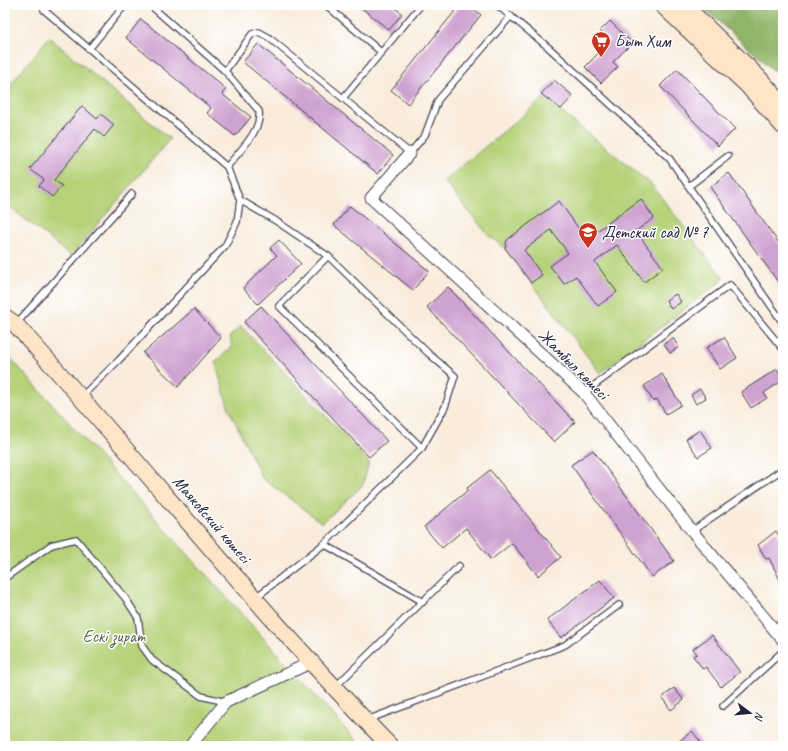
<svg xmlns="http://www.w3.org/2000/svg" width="788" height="751" font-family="Caveat,sans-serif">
  <rect width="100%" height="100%" fill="#fff"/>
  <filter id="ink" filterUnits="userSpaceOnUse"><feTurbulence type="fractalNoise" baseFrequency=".025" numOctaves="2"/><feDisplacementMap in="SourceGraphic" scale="8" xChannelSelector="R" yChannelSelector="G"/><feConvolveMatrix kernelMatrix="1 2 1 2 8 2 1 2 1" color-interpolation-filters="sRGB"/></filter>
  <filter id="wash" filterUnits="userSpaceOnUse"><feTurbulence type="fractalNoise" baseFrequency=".012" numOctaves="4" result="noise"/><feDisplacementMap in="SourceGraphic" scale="16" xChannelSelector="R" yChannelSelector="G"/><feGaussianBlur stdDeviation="0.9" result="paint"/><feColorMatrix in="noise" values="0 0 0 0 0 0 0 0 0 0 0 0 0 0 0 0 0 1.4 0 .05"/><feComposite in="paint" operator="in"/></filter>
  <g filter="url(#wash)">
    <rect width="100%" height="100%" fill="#f9ecdc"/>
    <!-- green -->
    <g fill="#b5d278" stroke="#6c7a5a">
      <polygon points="49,37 170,139 71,256 5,203 5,91"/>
      <polygon points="544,98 651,184 724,279 600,373 505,248 488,235 444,181"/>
      <polygon points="241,326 369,462 363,485 322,523 262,478 229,409 215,362 232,347 230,336"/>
      <polygon points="5,352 361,746 5,746"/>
    </g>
    <!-- forest -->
    <polygon fill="#90b468" stroke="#596b52" points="700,5 783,5 783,39 781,41 783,47 783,75 781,77"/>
    <g id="blocks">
      <!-- building -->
      <g fill="#cfa3d1">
        <polygon points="358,5 392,5 402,14 389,30"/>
        <polygon points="460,5 469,5 481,15 408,104 391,90"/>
        <polygon points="141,19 226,89 222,94 251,117 235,136 207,113 211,108 126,38"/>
        <polygon points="610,21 632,43 613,62 618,67 601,83 585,67 610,41 600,31"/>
        <polygon points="258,44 393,155 378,174 243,62"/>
        <polygon points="677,69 735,129 718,146 660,86"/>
        <polygon points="554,80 573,96 561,109 541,94"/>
        <polygon points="82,106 97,119 101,114 114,125 104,137 95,129 54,180 62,186 52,197 39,186 44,180 30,169"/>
        <polygon points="729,173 783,249 783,289 710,187"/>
        <polygon points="641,199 654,218 636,231 663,268 644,282 617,245 595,262 617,292 598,306 576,276 564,284 550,266 568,253 551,230 524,250 542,275 531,283 505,248 507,240 559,201 586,239"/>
        <polygon points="350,206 429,271 413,290 334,225"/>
        <polygon points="279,240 301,264 258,304 243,288 277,255 270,248"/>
        <polygon points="448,287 575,422 554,442 427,307"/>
        <polygon points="676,294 681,302 671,309 666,300"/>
        <polygon points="261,306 387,441 369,457 244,322"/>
        <polygon points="194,309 221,338 178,387 143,353"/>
        <polygon points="724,337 737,358 720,369 706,348"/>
        <polygon points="673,338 679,347 670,353 664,344"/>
        <polygon points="777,369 783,380 764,393 767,398 751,408 741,392"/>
        <polygon points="662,374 681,405 666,414 657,399 653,401 644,386"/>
        <polygon points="700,389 706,398 696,404 691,395"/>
        <polygon points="700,430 712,448 698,457 686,439"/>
        <polygon points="593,450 674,561 652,577 571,465"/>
        <polygon points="490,470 561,557 538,576 512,543 491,560 466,528 442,548 424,527 468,490 467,488"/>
        <polygon points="776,531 783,542 783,586 769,558 766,559 758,545"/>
        <polygon points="600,580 614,598 561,638 547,620"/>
        <polygon points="712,635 740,672 721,687 706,667 703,669 693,656 697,654 693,649"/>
        <polygon points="674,688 684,700 671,710 662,698"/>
        <polygon points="692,731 704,746 673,746"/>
      </g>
    </g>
  </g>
  <g filter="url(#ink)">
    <use href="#blocks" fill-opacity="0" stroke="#424053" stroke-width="1"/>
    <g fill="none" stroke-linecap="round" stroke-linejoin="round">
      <defs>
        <g id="lane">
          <polyline points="44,5 44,10 227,167 240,200 237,222 225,246 119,360 82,396"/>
          <polyline points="150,5 225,71"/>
          <polyline points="326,5 381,52"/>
          <polyline points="497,5 548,47 669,158 783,323"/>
          <polyline points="89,49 125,5"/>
          <polyline points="343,98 421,5"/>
          <path d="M227,167C239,151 262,131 259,111L225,71L252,34L259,32L268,37L410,153L425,135L438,100L511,16"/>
          <polyline points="689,186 728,156"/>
          <polyline points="240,200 276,221 328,256 428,353 455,376 445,407 422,448 324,544 255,598"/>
          <polyline points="328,256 279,306 422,448"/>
          <polyline points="16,324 132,194"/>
          <polyline points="584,393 730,285 783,349"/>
          <polyline points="692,531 783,469"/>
          <polyline points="324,544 423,602"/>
          <polyline points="5,578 51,545 76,539 126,599 138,618 142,646 152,660 201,696 226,702"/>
          <polyline points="335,687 459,566"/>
          <polyline points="723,706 783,651"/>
          <polyline points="367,720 565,645 619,605"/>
        </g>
        <g id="street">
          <polyline points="410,153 371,198 584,393 692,531 783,640"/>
          <polyline points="190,746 226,702 312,662"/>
        </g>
        <g id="secondary">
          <polyline points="662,5 748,86 783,126"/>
          <polyline points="684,5 758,77 783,105"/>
          <path d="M5,317L15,324C142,463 258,611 390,746"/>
        </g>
      </defs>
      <!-- lane casing -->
      <use href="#lane" stroke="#424053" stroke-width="8"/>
      <!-- street casing -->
      <use href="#street" stroke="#424053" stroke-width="13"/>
      <!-- secondary casing -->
      <use href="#secondary" stroke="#424053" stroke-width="18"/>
      <!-- lane -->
      <use href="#lane" stroke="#fff" stroke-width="5.5"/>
      <!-- street -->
      <use href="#street" stroke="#fff" stroke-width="11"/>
      <!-- secondary -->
      <use href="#secondary" stroke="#fde5c5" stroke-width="16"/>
    </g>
  </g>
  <!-- icons -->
  <defs>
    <symbol id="supermarket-pin" viewBox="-11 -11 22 30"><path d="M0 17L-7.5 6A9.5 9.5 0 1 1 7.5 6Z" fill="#c8321e" stroke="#fff"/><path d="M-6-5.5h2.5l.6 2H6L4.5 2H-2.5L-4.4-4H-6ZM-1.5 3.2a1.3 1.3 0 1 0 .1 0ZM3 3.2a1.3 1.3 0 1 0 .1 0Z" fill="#fff"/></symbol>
    <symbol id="school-pin" viewBox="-11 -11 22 30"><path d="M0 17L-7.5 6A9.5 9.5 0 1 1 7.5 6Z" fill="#c8321e" stroke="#fff"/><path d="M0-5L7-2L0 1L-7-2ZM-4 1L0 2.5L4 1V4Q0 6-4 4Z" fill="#fff"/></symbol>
  </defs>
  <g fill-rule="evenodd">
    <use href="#supermarket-pin" x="590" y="30" width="22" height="30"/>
    <use href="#school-pin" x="577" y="221" width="22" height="30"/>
  </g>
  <g text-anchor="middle" stroke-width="3" stroke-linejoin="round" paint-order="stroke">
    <!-- poi labels -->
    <g font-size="17" fill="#22223b" stroke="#fff" text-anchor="start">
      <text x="615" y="47">Быт Хим</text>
      <text x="602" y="238">Детский сад № 7</text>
    </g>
    <!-- street labels -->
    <g font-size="17" fill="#22223b" stroke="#fff">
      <text transform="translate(574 364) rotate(45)" y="6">Жамбыл көшесі</text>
      <text transform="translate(212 519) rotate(49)" y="6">Маяковский көшесі</text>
    </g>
    <!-- park labels -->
    <g font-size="17" fill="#556050" stroke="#fff">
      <text x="114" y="642">Ескі зират</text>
    </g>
  </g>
  <!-- margin -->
  <rect width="788" height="751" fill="none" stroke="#fff" stroke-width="20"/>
  <!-- north arrow -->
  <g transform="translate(750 713) rotate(106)" stroke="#ffffff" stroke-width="3" paint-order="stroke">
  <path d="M0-3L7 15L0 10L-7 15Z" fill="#22223b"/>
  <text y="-6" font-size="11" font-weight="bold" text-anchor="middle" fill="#22223b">N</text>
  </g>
</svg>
